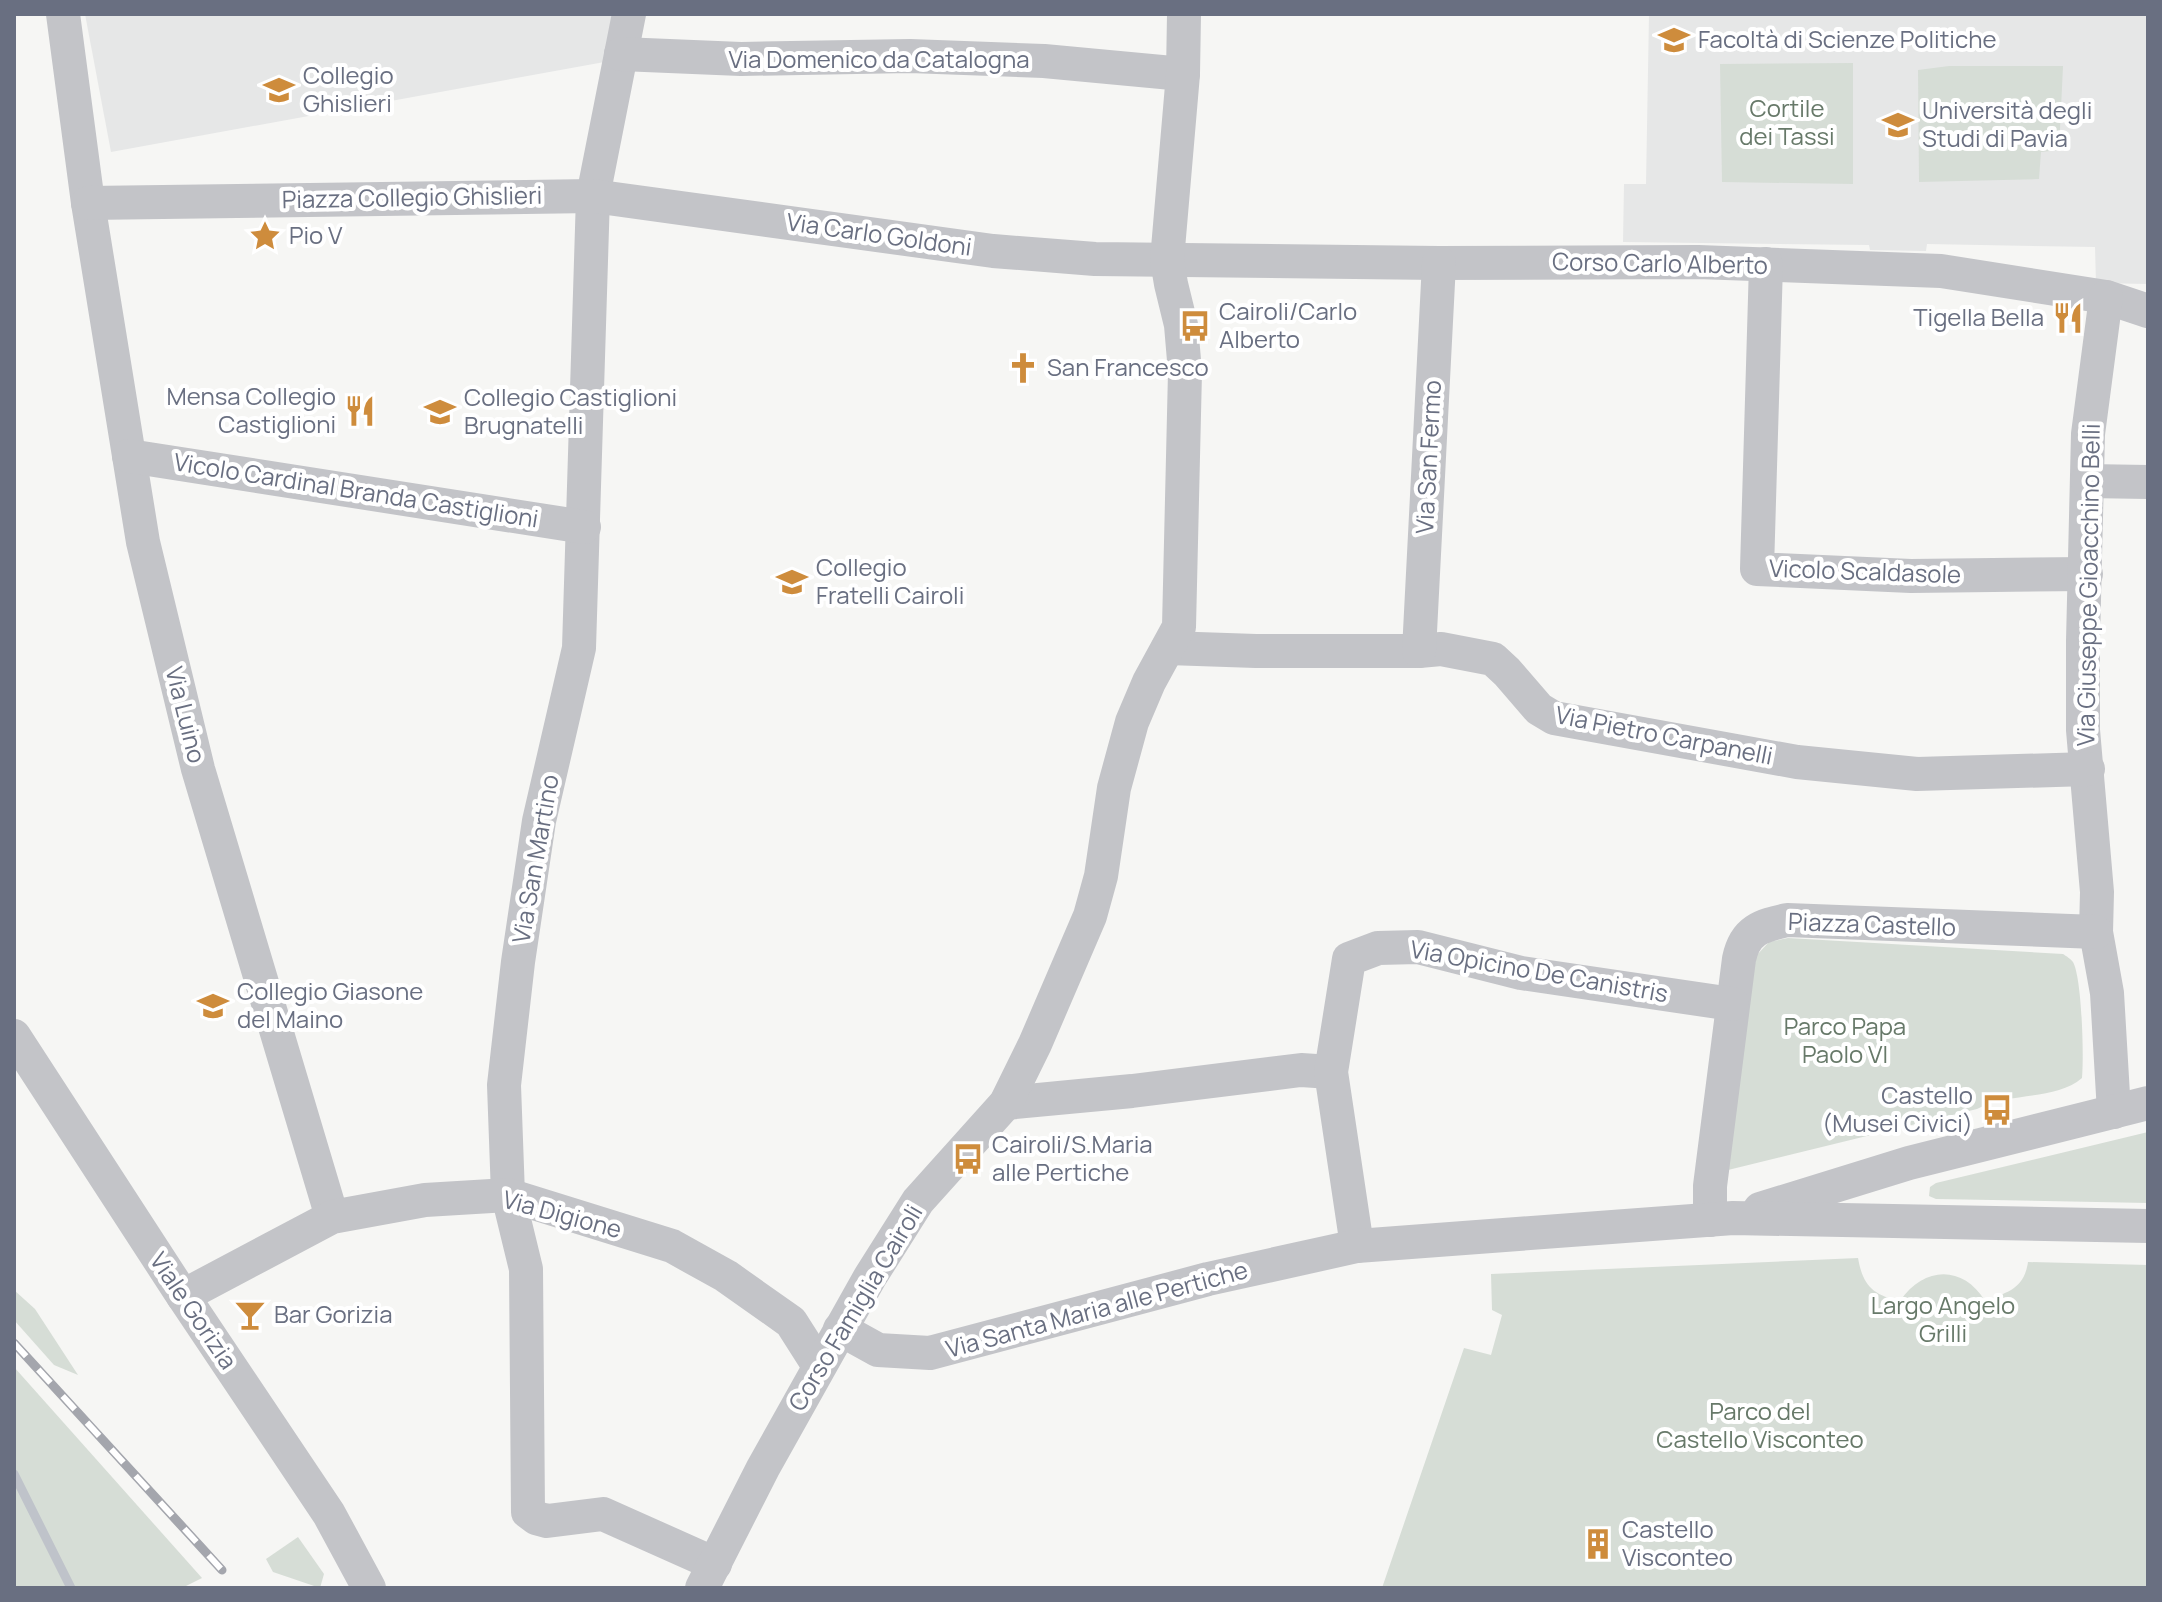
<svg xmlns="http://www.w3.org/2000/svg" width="2162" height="1602" font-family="Manrope,sans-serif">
  <rect width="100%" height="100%" fill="#f6f6f4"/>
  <!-- built -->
  <g fill="#e6e7e7">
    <polygon points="85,14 620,14 610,61 111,152"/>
    <polygon points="1649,14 2148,14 2148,284 2096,283 2095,247 1927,244 1926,251 1870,250 1869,245 1623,242 1624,184 1646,184"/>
  </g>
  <!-- green -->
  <g fill="#d6ddd6">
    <polygon points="1853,63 1853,184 1722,182 1720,64"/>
    <polygon points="1949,66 2063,66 2059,150 2041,152 2039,179 1919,182 1918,70"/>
    <path d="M1788,938L2063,954C2066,956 2071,959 2073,962C2082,978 2084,1057 2082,1078C2055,1101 2008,1092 1977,1109L1724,1171L1756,956L1769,942Z"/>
    <polygon points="2148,1132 2148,1203 1936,1199 1929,1196 1930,1187 1936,1183"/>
    <path d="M1858,1258C1863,1286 1873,1295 1900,1301C1924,1266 1963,1265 1985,1301C2008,1292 2024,1289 2028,1262L2148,1265V1588H1382L1464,1348L1491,1355L1502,1315L1492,1310L1491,1274Z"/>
    <polygon points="14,1290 35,1309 78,1375 54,1365 14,1320"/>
    <polygon points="14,1367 202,1578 182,1588 14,1588"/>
    <polygon points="298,1537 324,1574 320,1588 273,1572 266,1559"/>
  </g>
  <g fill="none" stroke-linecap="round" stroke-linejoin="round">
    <!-- stream -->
    <polyline stroke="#bfc3ca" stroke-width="9" points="14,1474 71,1588"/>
    <!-- minor -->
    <g stroke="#c3c4c8" stroke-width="34">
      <polyline points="63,14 88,203 143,542 198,769 332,1217"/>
      <polyline points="629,14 593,196 579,648 539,821 518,962 504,1085 508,1195 526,1269 528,1512 536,1518 547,1521 603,1514 715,1564"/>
      <polyline points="621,54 741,59 910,56 1044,61 1183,74"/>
      <polyline points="88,203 593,196 993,251 1095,259 1439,263 1698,262 1941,271 2106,297 2148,311"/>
      <polyline points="1766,264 1757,569 1911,576 2086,574"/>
      <polyline points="2106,297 2088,434 2083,641 2083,730 2097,892 2096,932 2107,993 2114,1112"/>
      <polyline points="129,456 584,527"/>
      <polyline points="2087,481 2148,482"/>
      <polyline points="1168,648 1256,651 1419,651 1441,649 1493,659 1507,672 1539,709 1554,718 1797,762 1917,774 2088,769"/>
      <polyline points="1419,651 1439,263"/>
      <polyline points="14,1036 179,1290 329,1514 369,1588"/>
      <polyline points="1006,1103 1132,1091 1301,1070 1331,1072"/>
      <polyline points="1760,1209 1909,1163 2148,1103"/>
      <path d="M1710,1220V1186L1739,959C1745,930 1761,926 1787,920L2096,932"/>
      <polyline points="1357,1246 1331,1072 1349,959 1378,948 1418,947 1521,973 1732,1004"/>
      <polyline points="183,1296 332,1217 425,1200 508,1195 672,1246 726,1276 791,1322 819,1366"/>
      <polyline points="840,1329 878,1350 930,1353 1208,1279 1357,1246 1733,1218 2148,1226"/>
      <polyline points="702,1588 763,1468 870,1277 918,1201 1006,1103 1035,1044 1090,916 1101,876 1114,788 1132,722 1149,682 1179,627 1185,372 1181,325 1171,284 1167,260 1183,74 1184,14"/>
    </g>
    <defs>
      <polyline id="rail" points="14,1343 222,1570"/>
    </defs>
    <!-- rail casing -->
    <use href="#rail" stroke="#a4a6ad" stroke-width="9"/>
    <!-- rail -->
    <use href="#rail" stroke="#fff" stroke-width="6" stroke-dasharray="18" stroke-linecap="butt"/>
  </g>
  <!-- icons -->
  <defs>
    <symbol id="university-bare" viewBox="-9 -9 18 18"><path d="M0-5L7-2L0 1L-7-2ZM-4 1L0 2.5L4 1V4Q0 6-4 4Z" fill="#ce8c3c" stroke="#fff" stroke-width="2.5" paint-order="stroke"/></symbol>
    <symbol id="sight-bare" viewBox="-9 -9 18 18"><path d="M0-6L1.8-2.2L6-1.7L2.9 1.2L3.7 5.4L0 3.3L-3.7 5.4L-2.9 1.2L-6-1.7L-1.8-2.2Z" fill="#ce8c3c" stroke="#fff" stroke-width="2.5" paint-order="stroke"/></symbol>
    <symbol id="restaurant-bare" viewBox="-9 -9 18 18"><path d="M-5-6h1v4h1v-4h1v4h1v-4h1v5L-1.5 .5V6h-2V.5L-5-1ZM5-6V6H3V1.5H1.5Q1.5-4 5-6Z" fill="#ce8c3c" stroke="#fff" stroke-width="2.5" paint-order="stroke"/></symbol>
    <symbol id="bus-bare" viewBox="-9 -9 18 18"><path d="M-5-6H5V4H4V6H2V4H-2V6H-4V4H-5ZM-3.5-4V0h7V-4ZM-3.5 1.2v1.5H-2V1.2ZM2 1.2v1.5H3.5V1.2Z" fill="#ce8c3c" stroke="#fff" stroke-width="2.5" paint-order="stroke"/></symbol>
    <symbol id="church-bare" viewBox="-9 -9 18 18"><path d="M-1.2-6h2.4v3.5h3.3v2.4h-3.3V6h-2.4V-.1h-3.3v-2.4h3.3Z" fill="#ce8c3c" stroke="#fff" stroke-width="2.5" paint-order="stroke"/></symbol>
    <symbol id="bar-bare" viewBox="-9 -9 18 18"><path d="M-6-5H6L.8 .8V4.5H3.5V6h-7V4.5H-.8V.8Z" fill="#ce8c3c" stroke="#fff" stroke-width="2.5" paint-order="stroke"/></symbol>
    <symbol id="building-bare" viewBox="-9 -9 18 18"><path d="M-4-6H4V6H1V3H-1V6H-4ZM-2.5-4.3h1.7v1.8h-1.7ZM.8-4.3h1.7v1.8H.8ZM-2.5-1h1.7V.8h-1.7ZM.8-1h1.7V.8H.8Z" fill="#ce8c3c" stroke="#fff" stroke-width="2.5" paint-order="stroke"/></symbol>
  </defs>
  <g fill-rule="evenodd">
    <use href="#university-bare" x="1652" y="18" width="44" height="44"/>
    <use href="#university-bare" x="257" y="68" width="44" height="44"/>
    <use href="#university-bare" x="1876" y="103" width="44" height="44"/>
    <use href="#sight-bare" x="243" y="214" width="44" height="44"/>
    <use href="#restaurant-bare" x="2046" y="296" width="44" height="44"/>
    <use href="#bus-bare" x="1173" y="304" width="44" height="44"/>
    <use href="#church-bare" x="1001" y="346" width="44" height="44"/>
    <use href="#restaurant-bare" x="338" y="389" width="44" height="44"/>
    <use href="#university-bare" x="418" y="390" width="44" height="44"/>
    <use href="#university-bare" x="770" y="560" width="44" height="44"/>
    <use href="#university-bare" x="191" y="984" width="44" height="44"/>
    <use href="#bus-bare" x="1975" y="1088" width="44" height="44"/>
    <use href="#bus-bare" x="946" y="1137" width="44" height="44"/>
    <use href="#bar-bare" x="228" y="1293" width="44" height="44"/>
    <use href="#building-bare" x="1576" y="1522" width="44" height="44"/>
  </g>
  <g text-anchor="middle" stroke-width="8" stroke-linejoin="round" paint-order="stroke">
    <!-- poi labels -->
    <g font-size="24" fill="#696f81" stroke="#fff" text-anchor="start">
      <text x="1698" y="48">Facoltà di Scienze Politiche</text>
      <text x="303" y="84">Collegio<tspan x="303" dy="28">Ghislieri</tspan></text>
      <text x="1922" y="119">Università degli<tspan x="1922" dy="28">Studi di Pavia</tspan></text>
      <text x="289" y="244">Pio V</text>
      <text x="1219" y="320">Cairoli/Carlo<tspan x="1219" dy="28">Alberto</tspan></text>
      <text x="2044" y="326" text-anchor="end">Tigella Bella</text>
      <text x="1047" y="376">San Francesco</text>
      <text x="336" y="405" text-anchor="end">Mensa Collegio<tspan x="336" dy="28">Castiglioni</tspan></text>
      <text x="464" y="406">Collegio Castiglioni<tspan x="464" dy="28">Brugnatelli</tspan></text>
      <text x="816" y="576">Collegio<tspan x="816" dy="28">Fratelli Cairoli</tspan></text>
      <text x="237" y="1000">Collegio Giasone<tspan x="237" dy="28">del Maino</tspan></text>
      <text x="1973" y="1104" text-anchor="end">Castello<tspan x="1973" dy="28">(Musei Civici)</tspan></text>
      <text x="992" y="1153">Cairoli/S.Maria<tspan x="992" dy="28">alle Pertiche</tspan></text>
      <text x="274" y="1323">Bar Gorizia</text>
      <text x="1622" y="1538">Castello<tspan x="1622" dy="28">Visconteo</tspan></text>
    </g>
    <!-- street labels -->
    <g font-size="24" fill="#696f81" stroke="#fff">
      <text x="879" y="68">Via Domenico da Catalogna</text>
      <text transform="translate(412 198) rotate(-1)" y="8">Piazza Collegio Ghislieri</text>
      <text transform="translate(879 235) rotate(8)" y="8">Via Carlo Goldoni</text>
      <text transform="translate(1660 264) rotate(1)" y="8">Corso Carlo Alberto</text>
      <text transform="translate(1429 457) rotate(-87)" y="8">Via San Fermo</text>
      <text transform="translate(356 491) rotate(9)" y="8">Vicolo Cardinal Branda Castiglioni</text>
      <text transform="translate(1865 572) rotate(2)" y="8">Vicolo Scaldasole</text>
      <text transform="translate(2089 585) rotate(-89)" y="8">Via Giuseppe Gioacchino Belli</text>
      <text transform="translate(185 715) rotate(76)" y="8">Via Luino</text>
      <text transform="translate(1664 736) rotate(11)" y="8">Via Pietro Carpanelli</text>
      <text transform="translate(536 859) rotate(-80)" y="8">Via San Martino</text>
      <text transform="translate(1872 925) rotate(2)" y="8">Piazza Castello</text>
      <text transform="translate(1539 972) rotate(10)" y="8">Via Opicino De Canistris</text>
      <text transform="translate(562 1215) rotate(15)" y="8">Via Digione</text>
      <text transform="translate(856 1308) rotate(-59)" y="8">Corso Famiglia Cairoli</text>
      <text transform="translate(1097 1310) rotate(-15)" y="8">Via Santa Maria alle Pertiche</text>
      <text transform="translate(193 1311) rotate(56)" y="8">Viale Gorizia</text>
    </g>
    <!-- park labels -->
    <g font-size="24" fill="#677969" stroke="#fff">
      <text x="1787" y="117">Cortile<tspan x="1787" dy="28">dei Tassi</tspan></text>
      <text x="1845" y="1035">Parco Papa<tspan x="1845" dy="28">Paolo VI</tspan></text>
      <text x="1943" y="1314">Largo Angelo<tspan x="1943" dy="28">Grilli</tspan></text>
      <text x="1760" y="1420">Parco del<tspan x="1760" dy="28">Castello Visconteo</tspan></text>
    </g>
  </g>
  <!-- border -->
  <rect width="2162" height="1602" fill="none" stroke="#696f81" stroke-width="32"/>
</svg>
